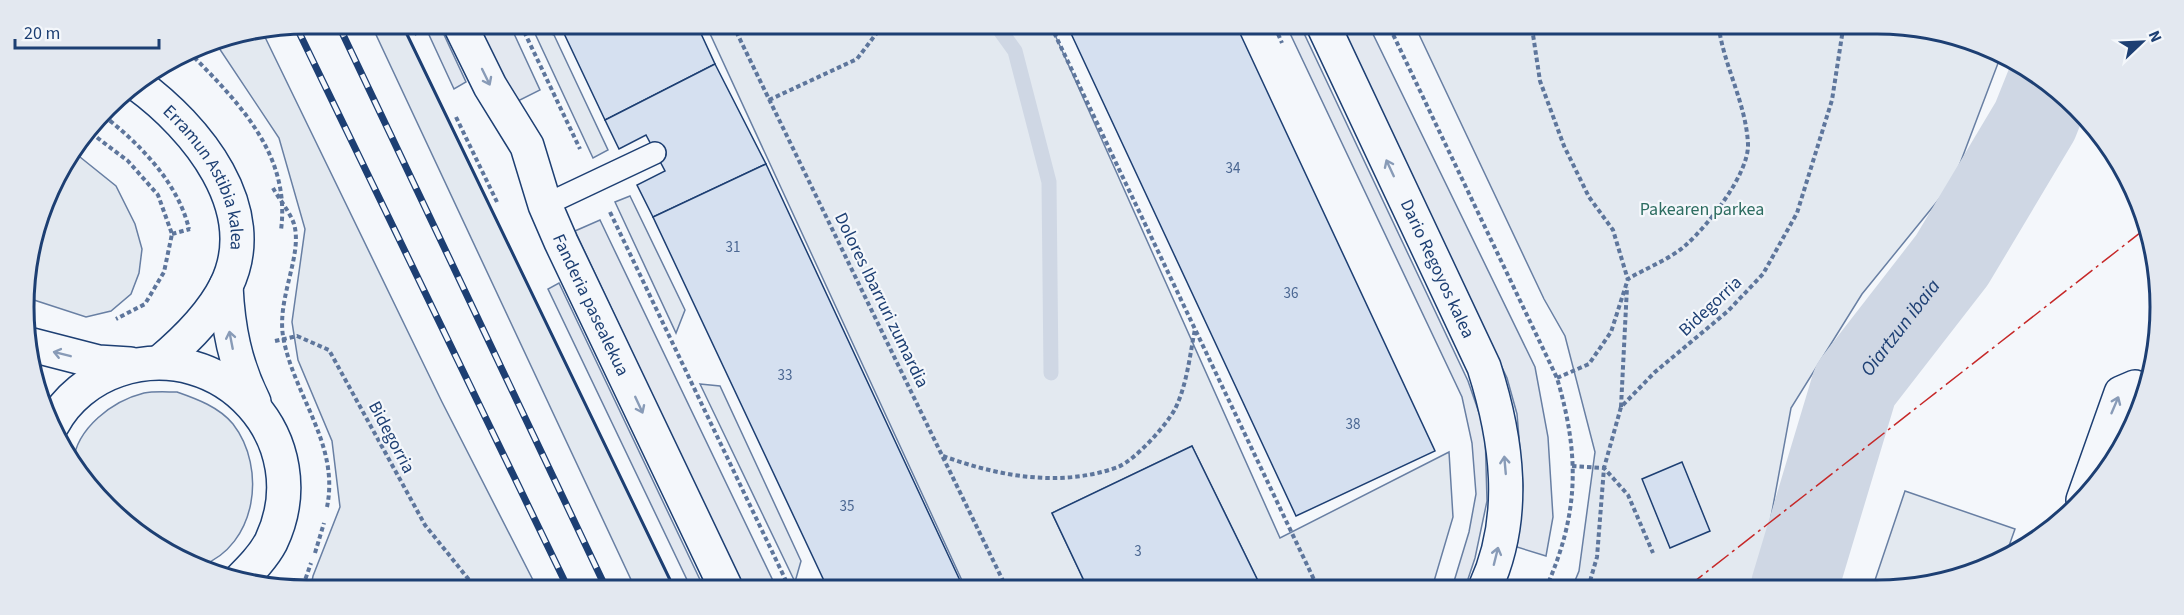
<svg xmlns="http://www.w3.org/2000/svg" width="2184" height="615" font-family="'Source Sans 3',sans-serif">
  <rect width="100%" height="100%" fill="#f4f7fb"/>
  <!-- green -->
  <g fill="#e3e9f0" stroke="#687fa3" stroke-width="1.5">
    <polygon points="371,24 402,24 673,586 634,586"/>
    <polygon points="531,25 554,35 608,150 593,158"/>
    <polygon points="706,25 1051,26 1280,538 1449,452 1453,517 1432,588 1261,587 1192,446 1052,513 1087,587 965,587"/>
    <polygon points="1416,28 1931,29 2000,58 1953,182 1862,294 1791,408 1758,588 1572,588 1579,571 1595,452 1565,336 1544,299"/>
    <polygon points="263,33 442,402 536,586 311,586 313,576 340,507 332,441 298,360 292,322 305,229 279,138 215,42"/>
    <polygon points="75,153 116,186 135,224 142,249 139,273 131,294 111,311 86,317 34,300 25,294 25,289 53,182"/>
    <polygon points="630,196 685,310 676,333 615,202"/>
    <polygon points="700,384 720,386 801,561 795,582"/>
    <path d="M177,392C197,399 219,407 233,424C267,468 257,545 201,566L165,553L83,480L73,462C77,428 112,401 144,393C154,391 167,392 177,392Z"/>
    <polygon points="1905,491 2015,529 2004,560 1913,589 1872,589"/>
  </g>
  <!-- parking -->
  <g fill="#e3e8f0" stroke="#687fa3" stroke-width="1.5">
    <polygon points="424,24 439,24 466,82 454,89"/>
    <polygon points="476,25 510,25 540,90 514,103"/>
    <polygon points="1287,27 1301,27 1468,381 1485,430 1487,501 1475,558 1465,588 1452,588 1469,532 1476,494 1472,443 1462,397"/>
    <polygon points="1342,27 1370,28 1535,367 1548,437 1553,517 1546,556 1517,547 1523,486 1517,414 1507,378"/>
    <polygon points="600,220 610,241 776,587 742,586 575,231"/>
    <polygon points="559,283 703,586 690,586 548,289"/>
  </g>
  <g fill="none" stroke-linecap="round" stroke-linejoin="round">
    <!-- stream -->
    <polyline stroke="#cfd7e4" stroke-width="15" points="997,26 1015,51 1049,182 1051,373"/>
    <!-- river -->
    <path stroke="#cfd7e4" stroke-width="87" id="s1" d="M1794,588L1855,385L1952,260L2035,121L2049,86"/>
  </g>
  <!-- building -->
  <g fill="#d5e0f0" stroke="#1d3f73" stroke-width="1.5">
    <polygon points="560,25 697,25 715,64 605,120"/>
    <polygon points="1068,27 1237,27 1435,451 1296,516"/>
    <polygon points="715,64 766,164 653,217 637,185 665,171 646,135 619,149 605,120"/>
    <polygon points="766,164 963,587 827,587 653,217"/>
    <polygon points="1192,446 1261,587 1087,587 1052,513"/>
    <polygon points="1682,462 1710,531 1670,548 1642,479"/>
  </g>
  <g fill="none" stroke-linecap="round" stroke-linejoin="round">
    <defs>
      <polyline id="lane" points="545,205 655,153"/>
      <g id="street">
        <path id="s2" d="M460,25L490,86L527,146L545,205L561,242L725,586"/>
        <path id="s3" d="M1324,27L1484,367C1507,439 1518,517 1485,588"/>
        <path id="s4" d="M137,84C196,127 264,209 226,286C211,316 185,341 160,362"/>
        <path d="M226,286C228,328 235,364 254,402"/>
        <polyline points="32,345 98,362 130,364"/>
        <path d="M53,424C66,399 91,379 118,370C223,335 319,441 271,542C263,557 251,569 239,581"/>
        <polyline points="2083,500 2121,393 2135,387 2145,391"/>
      </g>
    </defs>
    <!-- lane casing -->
    <use href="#lane" stroke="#1d3f73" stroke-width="24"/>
    <!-- street casing -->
    <use href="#street" stroke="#1d3f73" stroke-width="36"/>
    <!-- path -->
    <g stroke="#5e769c" stroke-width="4" stroke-dasharray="4.5 3" stroke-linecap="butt">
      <polyline points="412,24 418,37"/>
      <polyline points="521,25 580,149"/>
      <polyline points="733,25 1006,587"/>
      <polyline points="1051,26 1318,588"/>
      <polyline points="1275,27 1282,43"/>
      <path d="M1390,28L1557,378C1580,456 1579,514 1546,588"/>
      <polyline points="1532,28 1540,81 1564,146 1589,197 1613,230 1628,280"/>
      <path d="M189,52C238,102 291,154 281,230"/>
      <polyline points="769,100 857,59 882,26"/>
      <path d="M104,116C141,145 178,183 189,229"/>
      <polyline points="456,117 497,202"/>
      <polyline points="91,133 128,161 158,195 172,234 164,272 145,304 116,319"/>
      <path d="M273,188C279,199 290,212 294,224C303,255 277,297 283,336C293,395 340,444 327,507"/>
      <polyline points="610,212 789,587"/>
      <polyline points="172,234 190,229"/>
      <polyline points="275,341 297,336 329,350 425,525 474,586"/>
      <path d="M1557,378L1589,364L1611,332L1628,279C1646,268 1671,259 1687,244C1708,225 1749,174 1748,144C1746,104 1725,68 1719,29"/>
      <polyline points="1621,407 1627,287"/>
      <path d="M943,456C998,476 1060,488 1118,467C1135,460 1166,426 1175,409C1187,385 1190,354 1195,329"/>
      <polyline points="1572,466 1604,468 1628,495 1653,553"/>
      <polyline points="315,553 324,523"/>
      <polyline points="303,586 311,563"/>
      <polyline points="1588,588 1597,557 1604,468 1621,407 1655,372 1728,311 1763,274 1797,213 1832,100 1843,29"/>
    </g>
    <!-- lane -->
    <use href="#lane" stroke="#f4f7fb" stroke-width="21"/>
    <!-- street -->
    <use href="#street" stroke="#f4f7fb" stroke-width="33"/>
    <defs>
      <g id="rail">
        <polyline points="338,24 605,586"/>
        <polyline points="296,26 567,586"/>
      </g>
    </defs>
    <!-- rail casing -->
    <use href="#rail" stroke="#1d3f73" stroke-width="7"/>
    <!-- rail -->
    <use href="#rail" stroke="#f4f7fb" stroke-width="4.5" stroke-dasharray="14" stroke-linecap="butt"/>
    <!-- wall -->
    <polyline stroke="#1d3f73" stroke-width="3" points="402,24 673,586"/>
    <!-- power -->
    <polyline stroke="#c62828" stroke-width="1.5" stroke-dasharray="21 4.5 3 4.5" stroke-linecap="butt" points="1686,588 2145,229"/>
  </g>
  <!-- one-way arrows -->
  <defs><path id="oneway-shaft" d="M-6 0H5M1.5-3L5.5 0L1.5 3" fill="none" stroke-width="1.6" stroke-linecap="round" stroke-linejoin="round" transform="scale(1.5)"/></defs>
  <g stroke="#889bb7">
    <use href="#oneway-shaft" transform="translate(486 77) rotate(64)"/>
    <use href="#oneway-shaft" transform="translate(1390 168) rotate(-115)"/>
    <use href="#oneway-shaft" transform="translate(231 340) rotate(-101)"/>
    <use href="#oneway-shaft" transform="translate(62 354) rotate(-166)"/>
    <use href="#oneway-shaft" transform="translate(639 405) rotate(65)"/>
    <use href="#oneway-shaft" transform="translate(2115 405) rotate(-67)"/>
    <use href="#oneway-shaft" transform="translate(1505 465) rotate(-95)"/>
    <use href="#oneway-shaft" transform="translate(1496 556) rotate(-76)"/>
  </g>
  <g text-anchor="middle" stroke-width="4.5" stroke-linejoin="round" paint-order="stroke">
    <!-- number labels -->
    <g font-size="15" fill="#4b6792">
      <text x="1233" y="173">34</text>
      <text x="733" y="252">31</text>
      <text x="1291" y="298">36</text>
      <text x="785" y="380">33</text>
      <text x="1353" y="429">38</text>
      <text x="847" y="511">35</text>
      <text x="1138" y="556">3</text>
    </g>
    <!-- street labels -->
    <g font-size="18" fill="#1d3f73" stroke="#f4f7fb">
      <text dy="6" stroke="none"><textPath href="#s4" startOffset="120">Erramun Astibia kalea</textPath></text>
      <text dy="6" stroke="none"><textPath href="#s3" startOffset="267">Dario Regoyos kalea</textPath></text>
      <text transform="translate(882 300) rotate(64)" y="6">Dolores Ibarruri zumardia</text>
      <text dy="6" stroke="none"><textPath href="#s2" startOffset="310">Fanderia pasealekua</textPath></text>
      <text transform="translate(1710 306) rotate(-43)" y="6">Bidegorria</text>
      <text transform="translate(392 437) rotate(62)" y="6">Bidegorria</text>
    </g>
    <!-- park labels -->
    <g font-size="18" fill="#2c6c60" stroke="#f4f7fb">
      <text x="1702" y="215">Pakearen parkea</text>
    </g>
    <!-- water labels -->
    <g font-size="20" font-style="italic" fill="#1d3f73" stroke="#f4f7fb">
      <text dy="7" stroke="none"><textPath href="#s1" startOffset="285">Oiartzun ibaia</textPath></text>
    </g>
  </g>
  <!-- crop -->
  <path d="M0 0H2184V615H0ZM307 34H1877A273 273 0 0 1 2150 307V307A273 273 0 0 1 1877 580H307A273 273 0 0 1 34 307V307A273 273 0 0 1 307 34Z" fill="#e3e8f0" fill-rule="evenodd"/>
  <path fill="none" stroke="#1d3f73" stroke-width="3" d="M307 34H1877A273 273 0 0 1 2150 307V307A273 273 0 0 1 1877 580H307A273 273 0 0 1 34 307V307A273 273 0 0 1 307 34Z"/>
  <!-- north arrow -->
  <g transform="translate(2142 42) rotate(67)" stroke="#f4f7fb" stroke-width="4.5" paint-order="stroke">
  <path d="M0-4.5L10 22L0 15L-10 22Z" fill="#1d3f73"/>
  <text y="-9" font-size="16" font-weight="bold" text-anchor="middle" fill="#1d3f73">N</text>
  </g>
  <!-- scale -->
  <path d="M15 39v9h144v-9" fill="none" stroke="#1d3f73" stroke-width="3"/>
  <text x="24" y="39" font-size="18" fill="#1d3f73" stroke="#f4f7fb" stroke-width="4.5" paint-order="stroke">20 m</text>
</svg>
